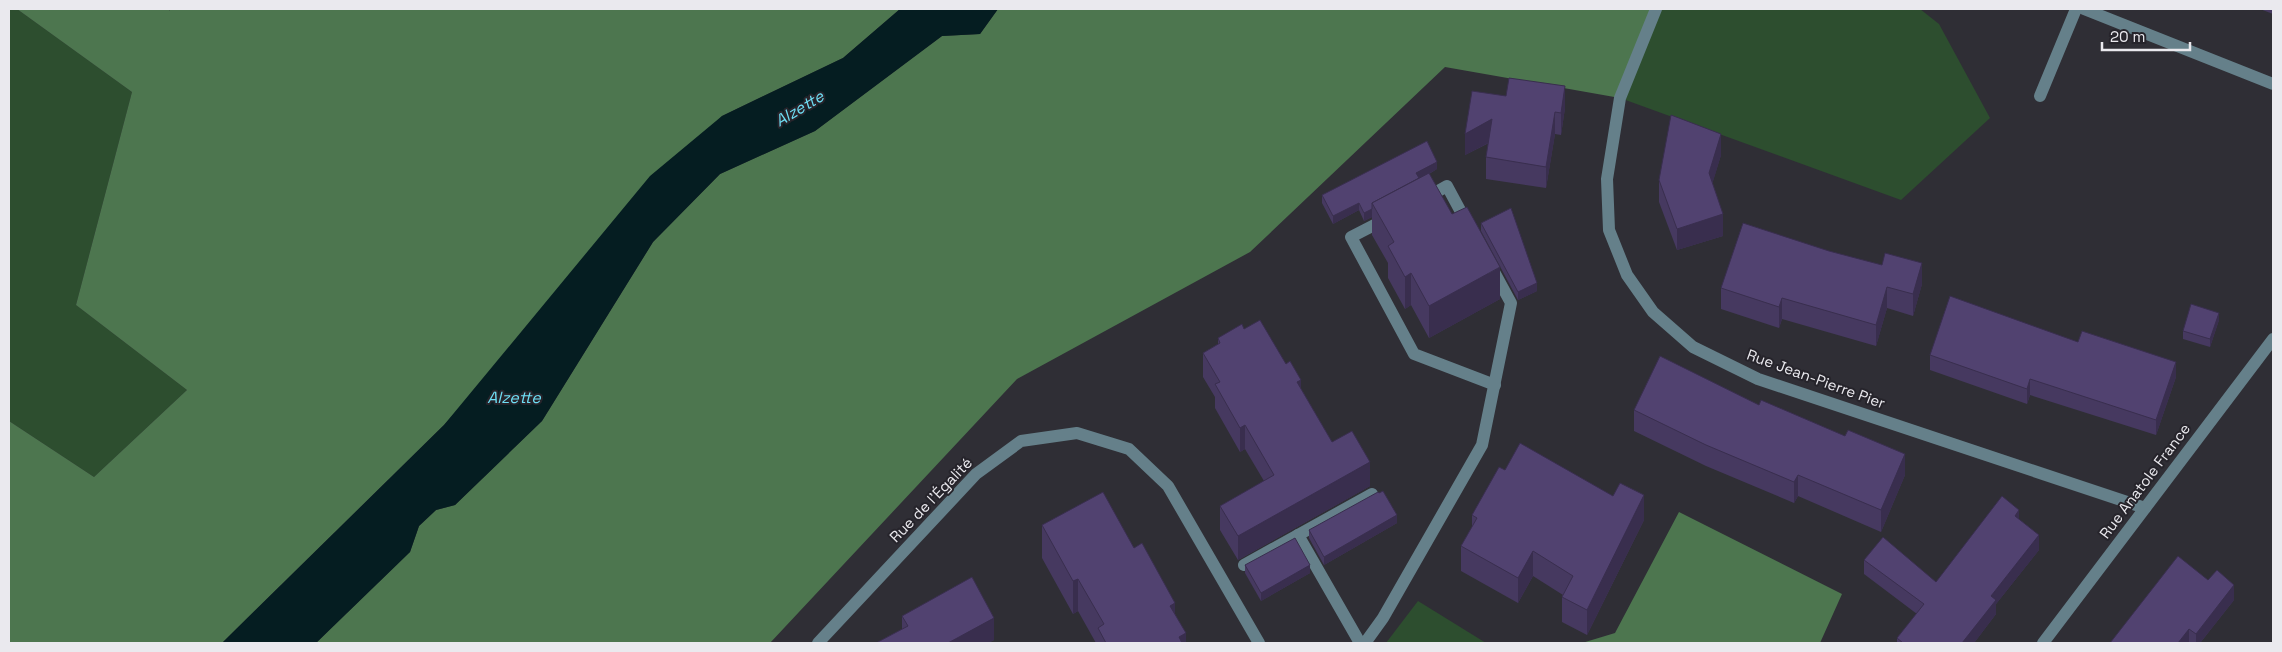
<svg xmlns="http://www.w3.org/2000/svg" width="2282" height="652" font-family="'Space Grotesk',sans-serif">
  <rect width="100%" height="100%" fill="#2f2e35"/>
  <!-- green -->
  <g fill="#2d4e2f">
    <polygon points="9,9 17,9 132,92 76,305 187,390 94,477 9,421"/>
    <polygon points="1656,9 1920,9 1939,24 1990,118 1901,200 1620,98"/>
    <polygon points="1418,601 1486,643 1386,643"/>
  </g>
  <!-- forest -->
  <g fill="#4d764f">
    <polygon points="17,9 169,9 169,11 170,9 900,9 843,58 722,116 444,425 222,643 9,643 9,421 94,477 187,390 76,305 132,92"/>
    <polygon points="998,9 1656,9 1620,98 1445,67 1250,252 1017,379 770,643 316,643 410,552 419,526 436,510 455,505 542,421 653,242 720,174 815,131 942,36 980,34"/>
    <polygon points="1679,512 1842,594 1820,643 1582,643 1615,633"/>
  </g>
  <!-- water -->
  <polygon fill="#051d21" points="900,9 998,9 980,34 942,36 815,131 720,174 653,242 542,421 455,505 436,510 419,526 410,552 316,643 222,643 444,425 650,176 722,116 843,58"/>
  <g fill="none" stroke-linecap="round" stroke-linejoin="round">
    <!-- minor -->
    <g stroke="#65808a" stroke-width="12">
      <polyline points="1656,9 1620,98 1607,179 1609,230 1627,275 1653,312 1693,347 1758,379 2145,508"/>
      <polyline points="2084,9 2273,84"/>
      <polyline points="2040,96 2076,9"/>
      <polyline points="1424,199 1447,186 1468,225"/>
      <polyline points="1386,219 1351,237 1414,354 1495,385"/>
      <polyline points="1298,535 1360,643"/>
      <polyline points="1244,565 1372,494"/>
      <polyline points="818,643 976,474 1021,441 1077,433 1129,449 1168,486 1259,643"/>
      <polyline points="1365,643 1383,618 1482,445 1511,303 1492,268"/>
      <polyline points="2043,643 2273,339"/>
    </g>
  </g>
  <!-- wall -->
  <g fill="#463960">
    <polygon points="2260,9 2273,9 2273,14"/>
    <polygon points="1565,108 1561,135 1555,134 1546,188 1486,179 1486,157 1489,143 1465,155 1465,134"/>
    <polygon points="1721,155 1712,184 1723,236 1677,250 1659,202 1659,180"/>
    <polygon points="1437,169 1429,174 1500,299 1429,338 1411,305 1405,309 1388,278 1388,263 1372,235 1372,217 1364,221 1359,210 1333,224 1322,203 1322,195"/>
    <polygon points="1481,223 1537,291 1518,300 1481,231"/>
    <polygon points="1922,284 1913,316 1887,308 1876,346 1782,319 1779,328 1721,309 1721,288"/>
    <polygon points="2219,320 2210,347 2183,339 2183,331"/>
    <polygon points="1244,329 1301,389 1332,442 1370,486 1238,560 1220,530 1220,506 1264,481 1245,449 1240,452 1215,408 1215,397 1203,377 1203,353 1218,344 1218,338"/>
    <polygon points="2078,342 2176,377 2156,435 2030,395 2027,404 1930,370 1930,355"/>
    <polygon points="1759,405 1905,475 1881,532 1798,496 1794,503 1706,466 1634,431 1634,410"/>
    <polygon points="1505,470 1644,520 1587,635 1562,622 1562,597 1563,595 1533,576 1518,603 1461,571 1461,546 1472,527 1472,515"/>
    <polygon points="2019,520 2039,550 1996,604 1996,614 1974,643 1897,643 1897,638 1917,614 1864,574 1864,560 1936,582"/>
    <polygon points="1397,523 1324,565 1309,538 1309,530"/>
    <polygon points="1042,525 1134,548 1175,614 1186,643 1096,643 1078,611 1073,614 1042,558"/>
    <polygon points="1245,565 1310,573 1261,601 1245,573"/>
    <polygon points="2234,600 2200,643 2110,643"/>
    <polygon points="902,616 994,640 988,643 876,643 902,629"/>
  </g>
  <!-- shaded-wall -->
  <g fill="#392e4e">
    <polygon points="1565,86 1565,108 1561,135 1561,113"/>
    <polygon points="1555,112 1555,134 1546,188 1546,167"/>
    <polygon points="1492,119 1492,141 1465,155 1465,134"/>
    <polygon points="1721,134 1721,155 1709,195 1709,173"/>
    <polygon points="1437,162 1437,169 1416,181 1416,173"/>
    <polygon points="1359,203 1359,210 1333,224 1333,216"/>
    <polygon points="1372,209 1372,217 1364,221 1364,213"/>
    <polygon points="1723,214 1723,236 1677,250 1677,229"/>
    <polygon points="1922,263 1922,284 1913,316 1913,294"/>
    <polygon points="1500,267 1500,299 1429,338 1429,306"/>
    <polygon points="1411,273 1411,305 1405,309 1405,277"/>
    <polygon points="1537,283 1537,291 1518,300 1518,292"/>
    <polygon points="1887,287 1887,308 1876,346 1876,325"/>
    <polygon points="1782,298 1782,319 1779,328 1779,307"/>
    <polygon points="2219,313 2219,320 2210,347 2210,339"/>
    <polygon points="2176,362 2176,377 2156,435 2156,420"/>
    <polygon points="2030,379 2030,395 2027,404 2027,389"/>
    <polygon points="1301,380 1301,404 1297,382"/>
    <polygon points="1245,425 1245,449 1240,452 1240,428"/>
    <polygon points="1905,454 1905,475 1881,532 1881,510"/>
    <polygon points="1370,462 1370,486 1238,560 1238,536"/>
    <polygon points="1798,475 1798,496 1794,503 1794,482"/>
    <polygon points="1644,495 1644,520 1587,635 1587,610"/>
    <polygon points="2019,510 2019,525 2015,516"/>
    <polygon points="1397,515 1397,523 1324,565 1324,557"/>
    <polygon points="2039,535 2039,550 1996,604 1996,614 1974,643 1962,643 1991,596"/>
    <polygon points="1533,551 1533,576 1518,603 1518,578"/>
    <polygon points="1310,565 1310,573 1261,601 1261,593"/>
    <polygon points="1078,579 1078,611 1073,614 1073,581"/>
    <polygon points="2234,585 2234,600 2200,643 2196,643 2196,634"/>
    <polygon points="1175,603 1175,635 1170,606"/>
    <polygon points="994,618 994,640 988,643 948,643"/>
    <polygon points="2189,629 2189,643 2178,643"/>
    <polygon points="1186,633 1186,643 1179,643 1179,637"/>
  </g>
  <!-- building -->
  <g fill="#514270" stroke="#392e4e">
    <polygon points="1509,78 1565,86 1561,113 1555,112 1546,167 1486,157 1492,119 1465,134 1472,91 1506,96"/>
    <polygon points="1671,115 1721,134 1709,173 1723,214 1677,229 1659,180"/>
    <polygon points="1427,141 1437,162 1416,173 1419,178 1372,203 1372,209 1364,213 1359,203 1333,216 1322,195"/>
    <polygon points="1429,173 1452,214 1467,207 1500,267 1429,306 1411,273 1405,277 1388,246 1394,242 1372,203"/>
    <polygon points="1511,208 1537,283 1518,292 1481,223"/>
    <polygon points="1743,223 1829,251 1882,265 1885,253 1922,263 1913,294 1887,287 1876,325 1782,298 1779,307 1721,288"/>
    <polygon points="1950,296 2078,342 2082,331 2176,362 2156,420 2030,379 2027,389 1930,355"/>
    <polygon points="2191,304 2219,313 2210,339 2183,331"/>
    <polygon points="1260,320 1286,364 1290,361 1301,380 1297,382 1332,442 1352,431 1370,462 1238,536 1220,506 1274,475 1245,425 1240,428 1215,384 1220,382 1203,353 1220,343 1218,338 1242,324 1244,329"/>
    <polygon points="1660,356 1759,405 1761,400 1845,436 1848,430 1905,454 1881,510 1798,475 1794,482 1706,445 1634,410"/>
    <polygon points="1520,443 1613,496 1620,483 1644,495 1587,610 1562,597 1573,576 1533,551 1518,578 1461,546 1477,518 1472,515 1499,467 1505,470"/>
    <polygon points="1383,491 1397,515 1324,557 1309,530 1378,492 1379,493"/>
    <polygon points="1103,492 1134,548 1142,543 1175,603 1170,606 1186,633 1179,637 1182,643 1106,643 1098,628 1104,624 1078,579 1073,581 1042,525"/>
    <polygon points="2002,496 2019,510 2015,516 2039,535 1991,596 1996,600 1962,643 1903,643 1897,638 1924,604 1864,560 1883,537 1936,582"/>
    <polygon points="1295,538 1310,565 1261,593 1245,565"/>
    <polygon points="2178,556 2208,580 2217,570 2234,585 2196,634 2189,629 2178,643 2110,643"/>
    <polygon points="972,577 994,618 948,643 876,643 908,626 902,616"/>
  </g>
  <g text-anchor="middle" stroke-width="4" stroke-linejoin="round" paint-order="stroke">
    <!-- street labels -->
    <g font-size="15" fill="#eae9ee" stroke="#26242b">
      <text transform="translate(1816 379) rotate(20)" y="5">Rue Jean-Pierre Pier</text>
      <text transform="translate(2145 481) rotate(-53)" y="5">Rue Anatole France</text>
      <text transform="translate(931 500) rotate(-46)" y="5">Rue de l'Égalité</text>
    </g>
    <!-- water labels -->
    <g font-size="16" font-style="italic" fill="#6edef4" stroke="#26242b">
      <text transform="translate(799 108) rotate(-31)" y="6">Alzette</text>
      <text x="514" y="403">Alzette</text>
    </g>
  </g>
  <!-- border -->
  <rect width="2282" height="652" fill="none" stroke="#eae9ee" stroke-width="20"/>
  <!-- scale -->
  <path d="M2102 42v8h88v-8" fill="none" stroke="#eae9ee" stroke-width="2.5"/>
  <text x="2110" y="42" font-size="15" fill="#eae9ee" stroke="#26242b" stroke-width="4" paint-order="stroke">20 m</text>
</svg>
